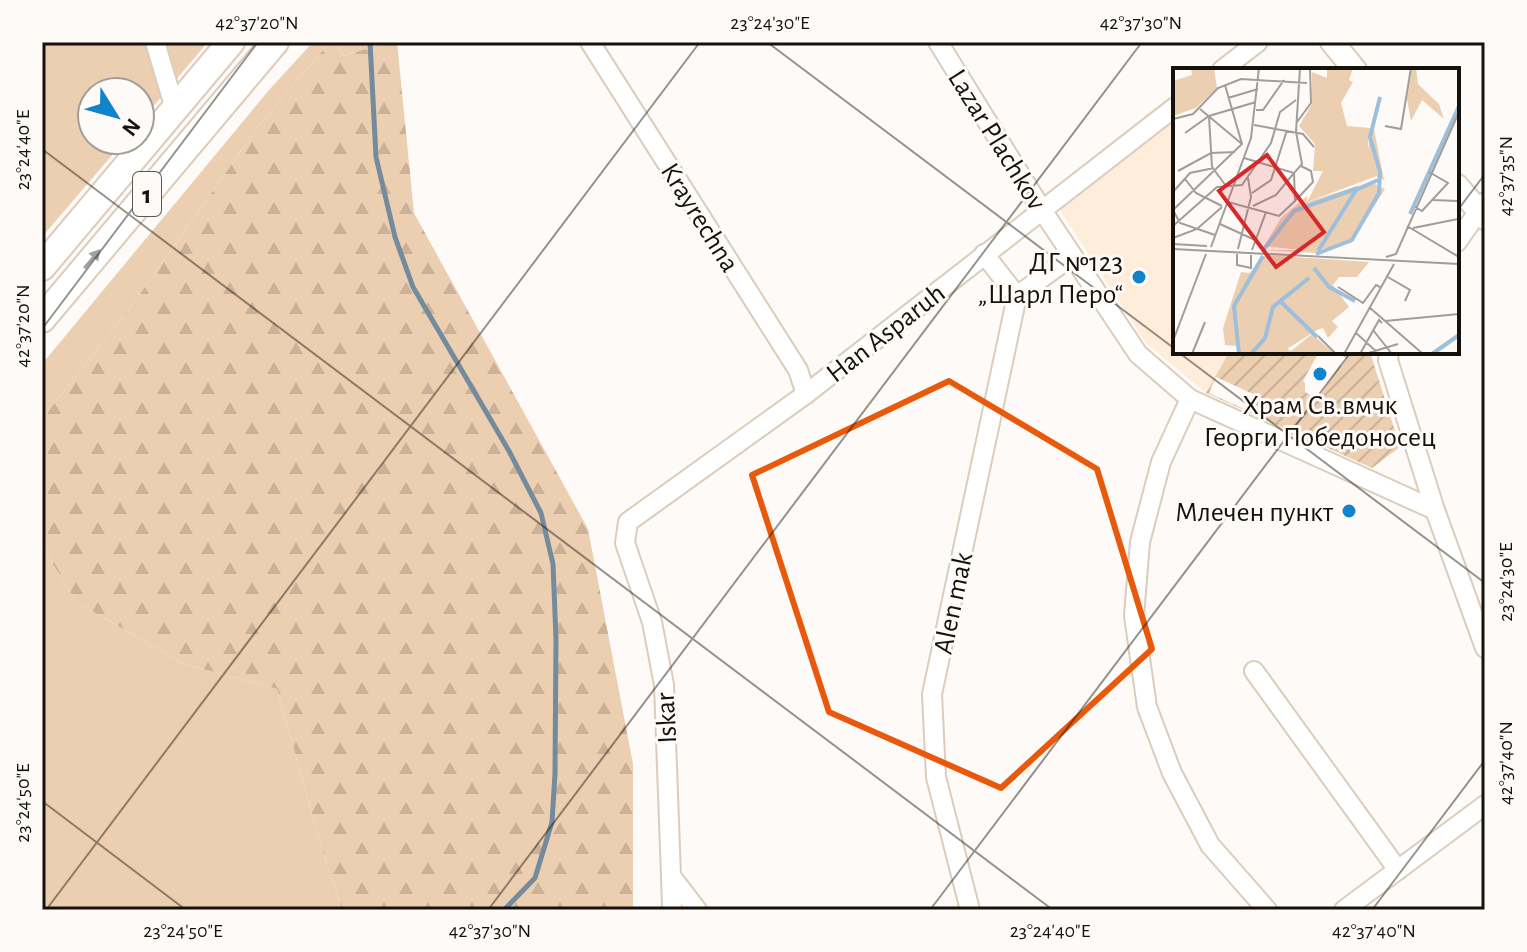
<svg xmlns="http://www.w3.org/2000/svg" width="1527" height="952" font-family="'Alegreya Sans',sans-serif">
  <defs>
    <pattern id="forest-firs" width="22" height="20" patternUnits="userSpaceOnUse" patternTransform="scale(2)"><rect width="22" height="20" fill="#eccfb1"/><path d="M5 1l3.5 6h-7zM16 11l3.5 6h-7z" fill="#cab197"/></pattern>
    <pattern id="garden-furrows" width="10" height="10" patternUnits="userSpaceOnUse" patternTransform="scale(2)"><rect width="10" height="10" fill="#eccfb1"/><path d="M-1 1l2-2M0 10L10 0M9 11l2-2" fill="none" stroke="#cab197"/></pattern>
  </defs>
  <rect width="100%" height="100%" fill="#fefaf7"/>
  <!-- built -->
  <polygon fill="#ffeddb" points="1175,121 1175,352 1229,352 1206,393 1146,343 1060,210"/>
  <!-- grass -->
  <g fill="#eccfb1">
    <polygon points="42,42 208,42 140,122 140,92 92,92 92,140 125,140 42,237"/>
    <polygon points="313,42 330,42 260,124 130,308 42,419 42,364 269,90"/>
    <polygon points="336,42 389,42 343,56"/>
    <polygon points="42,546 76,602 184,664 277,689 322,849 342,910 42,910"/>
  </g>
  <!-- forest -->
  <polygon fill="url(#forest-firs)" points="330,42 336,42 343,56 389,42 397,42 414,213 588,529 633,764 633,910 342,910 322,849 277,689 184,664 76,602 42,546 42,419 130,308 260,124"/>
  <!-- garden -->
  <path fill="url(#garden-furrows)" fill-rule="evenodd" d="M1229,352H1319L1303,381L1305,383V392L1312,396L1322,393L1340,365L1342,366L1347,359L1337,352H1370L1400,447L1372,468L1206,393ZM1216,377L1253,394L1246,410L1209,393Z"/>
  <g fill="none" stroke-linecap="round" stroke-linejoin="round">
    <!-- stream -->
    <polyline stroke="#748b9d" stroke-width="5" points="370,42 376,157 395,237 413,287 509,451 541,513 553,564 556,639 555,774 552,822 535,878 504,910"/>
    <defs>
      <g id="minor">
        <polyline points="155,42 175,109"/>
        <polyline points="590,42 798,370 806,394"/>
        <polyline points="938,42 1042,210 1138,354 1190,399 1435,510"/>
        <polyline points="1222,70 1258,42"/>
        <polyline points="1457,242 1485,202"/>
        <polyline points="984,254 1017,296"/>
        <polyline points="1017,296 1072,256"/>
        <polyline points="1389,352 1388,360 1435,510 1485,648"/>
        <polyline points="1190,399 1161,462 1140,542 1134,616 1147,707 1172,773 1210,845 1267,910"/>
        <polyline points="1254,671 1398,870"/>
        <polyline points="671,876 672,910"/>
        <polyline points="697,910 671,876 664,685 652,622 625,543 628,522 806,394 1175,107"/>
        <polyline points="970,910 936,777 932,694 1017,296"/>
        <polyline points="1344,910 1485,805"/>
      </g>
      <g id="major">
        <polyline points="1332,42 1355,70"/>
        <polyline points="1457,186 1485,218"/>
      </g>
      <g id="highway">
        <polyline points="42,267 231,42"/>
        <polyline points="42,319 275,42"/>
      </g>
    </defs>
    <!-- minor casing -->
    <use href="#minor" stroke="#dcccbc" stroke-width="22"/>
    <!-- major casing -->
    <use href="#major" stroke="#dcccbc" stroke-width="26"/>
    <!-- highway casing -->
    <use href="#highway" stroke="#dcccbc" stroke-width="30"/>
    <!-- minor -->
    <use href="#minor" stroke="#fff" stroke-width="18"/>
    <!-- major -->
    <use href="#major" stroke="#fff" stroke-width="22"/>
    <!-- highway -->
    <use href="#highway" stroke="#fff" stroke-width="26"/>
  </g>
  <!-- one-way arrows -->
  <defs><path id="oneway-solid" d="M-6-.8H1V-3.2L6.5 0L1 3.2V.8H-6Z" transform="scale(2)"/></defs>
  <use fill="#a2a09d" href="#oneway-solid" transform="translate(92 259) rotate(-50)"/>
  <!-- marked area -->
  <path fill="none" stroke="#e8590c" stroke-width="6" stroke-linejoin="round" d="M949,381L1097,469L1152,649L1001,788L829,712L752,475Z"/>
  <!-- ticks -->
  <path fill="none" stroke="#16110b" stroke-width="2" stroke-opacity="0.45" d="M767,42L1175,349M42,149L1053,910M1457,211L1485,174M42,329L258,42M1178,352L1485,583M42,801L186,910M46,910L700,42M488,910L1142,42M930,910L1351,352M1372,910L1485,760"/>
  <!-- markers -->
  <g fill="#1083cc" stroke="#fefaf7" stroke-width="3">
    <circle cx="1139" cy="277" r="8"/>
    <circle cx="1320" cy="374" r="8"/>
    <circle cx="1349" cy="511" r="8"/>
  </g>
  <g text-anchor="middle" stroke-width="6" stroke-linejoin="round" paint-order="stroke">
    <!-- shield labels -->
    <rect fill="#fefaf7" stroke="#5c5752" stroke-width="2" x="133" y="172" width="28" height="44" rx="6"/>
    <g font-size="26" font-weight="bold" fill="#16110b">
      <text x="147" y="203">1</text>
    </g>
    <!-- street labels -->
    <g font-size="28" fill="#16110b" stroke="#fefaf7">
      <text transform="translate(998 139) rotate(58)" y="10">Lazar Plachkov</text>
      <text transform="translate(701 217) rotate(58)" y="10">Krayrechna</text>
      <text transform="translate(885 332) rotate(-38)" y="10">Han Asparuh</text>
      <text transform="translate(952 603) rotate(-78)" y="10">Alen mak</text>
      <text transform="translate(665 718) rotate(-93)" y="10">Iskar</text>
    </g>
    <!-- poi labels -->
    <g font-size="28" fill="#16110b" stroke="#fefaf7" text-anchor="end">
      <text x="1123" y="271">ДГ №123<tspan x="1123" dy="32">„Шарл Перо“</tspan></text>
      <text x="1320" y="414" text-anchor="middle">Храм Св.вмчк<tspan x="1320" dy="32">Георги Победоносец</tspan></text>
      <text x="1333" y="521">Млечен пункт</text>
    </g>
  </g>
  <!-- overview -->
  <g transform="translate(1173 68)">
    <rect width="286" height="286" fill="#fefaf7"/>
    <path d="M18,0H41L44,20L23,40L0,48V13L19,7ZM154,0H180L176,12L180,14L168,35L174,58L197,60L195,78L204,108L134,134L150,103H140L142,76L126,58L139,36V4L154,10ZM239,0H243L245,16L266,36L271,51L249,32L238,53L234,31ZM143,139L154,162L143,185L88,182H127V160ZM92,187L196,194L184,209H166L160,217L176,239L159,253L165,259L155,270L150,260L144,262L106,286H65V278L52,277L50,260L68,204L77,205Z" fill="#eccfb1"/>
    <path d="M197,60L201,61L211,112L203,108L195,89ZM198,114L212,121L178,175L140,183L154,162L142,153L143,139L128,160L127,182L91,178L108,150L134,128V134Z" fill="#eccfb1"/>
    <path d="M139,266L162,286H106L111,279L118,283Z" fill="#eccfb1"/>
    <path fill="none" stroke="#9dbfdc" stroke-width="4" d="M237,146L286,38M91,181L121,143L185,120M145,183L183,122L205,112M143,186L179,172L206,125L207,104L197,69L207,29M141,200L156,219L182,233M107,233L144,269M66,286L61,238L90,188M78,286L92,270L100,239L136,210M259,286L286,267"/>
    <path fill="none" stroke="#a19d99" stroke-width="2" d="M55,30L85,21M27,41L69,76M83,42H90L111,12M36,49L39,99L53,118M0,51L20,46L45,20L68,11L134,15M124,54L138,35L137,0M81,57L130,66L141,79M212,58L228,61L238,0M12,65L36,48L83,34M71,90L121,105L103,127L80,138M5,103L38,85L62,84M12,111L23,125L49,138M0,124L17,105L41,100M79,125L98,112L114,62M123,132L140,114L138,103L128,98M260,132L284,133M55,134L106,148L122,133L121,105L129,96L123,64L127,0M242,139L249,143L275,115L256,104M0,142L69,76L52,17M0,142L7,155L42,167M47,156L82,172M0,158L44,119L69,117L98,75L107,44L123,32M234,158L286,189M240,160L285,151M0,170L24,161L49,139M0,176L34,178M38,179L78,70L86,0M0,181L286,196M65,181L78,129L75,110M79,182L93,144M64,186V197L78,200V187M213,189L223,186L286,44M213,208L237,222L232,233M165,219L190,235L203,217L207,219M196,239L250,286M212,253L286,246M200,262L219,286M182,264L206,286M145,268L162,285M0,273L33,186M19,286L32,254M171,286L221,196M187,286L206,252L209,255M192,286L225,276"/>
    <path fill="#d62828" fill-opacity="0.15" stroke="#d62828" stroke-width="4" d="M94,87L151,164L103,199L46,123Z"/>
    <rect width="286" height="286" fill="none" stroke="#16110b" stroke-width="4"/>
  </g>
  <!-- border -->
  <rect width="1527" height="952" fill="none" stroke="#fefaf7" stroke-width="88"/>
  <!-- north arrow -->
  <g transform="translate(116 116) rotate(127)"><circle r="38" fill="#fefaf7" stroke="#a19d99" stroke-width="2"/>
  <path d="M0-6L14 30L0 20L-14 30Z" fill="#1083cc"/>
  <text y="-12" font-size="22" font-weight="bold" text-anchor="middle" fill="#16110b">N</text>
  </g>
  <rect x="44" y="44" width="1439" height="864" fill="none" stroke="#16110b" stroke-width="3"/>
  <g font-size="20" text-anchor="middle" fill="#16110b">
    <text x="257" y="29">42°37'20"N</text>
    <text x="770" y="29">23°24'30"E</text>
    <text x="1141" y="29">42°37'30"N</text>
    <text transform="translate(22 150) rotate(-90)" y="7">23°24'40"E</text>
    <text transform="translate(1505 176) rotate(-90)" y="7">42°37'35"N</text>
    <text transform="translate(22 326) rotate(-90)" y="7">42°37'20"N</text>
    <text transform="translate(1505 582) rotate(-90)" y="7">23°24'30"E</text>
    <text transform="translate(1505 763) rotate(-90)" y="7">42°37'40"N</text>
    <text transform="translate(22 803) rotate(-90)" y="7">23°24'50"E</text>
    <text x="183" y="937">23°24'50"E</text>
    <text x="490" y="937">42°37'30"N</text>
    <text x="1050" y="937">23°24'40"E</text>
    <text x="1374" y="937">42°37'40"N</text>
  </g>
</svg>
